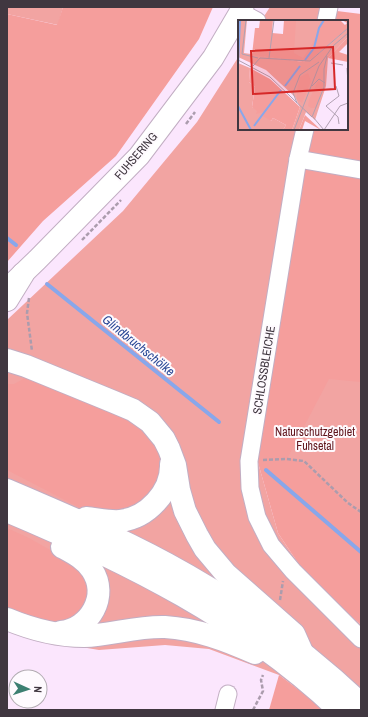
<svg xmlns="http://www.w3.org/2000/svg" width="368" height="717" font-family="'Archivo Narrow',sans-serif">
  <rect width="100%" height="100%" fill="#fbe6fd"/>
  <!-- green -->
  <g fill="#f2a4a2">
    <polygon points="7,7 63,7 58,25 7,14"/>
    <polygon points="270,7 338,7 334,21 261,21"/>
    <polygon points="239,56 239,129 308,129 255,452 278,533 308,578 361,625 361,710 326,710 279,675 209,649 165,645 99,650 28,638 7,630 7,320 123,211 197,122"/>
    <polygon points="361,272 361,537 279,470"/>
  </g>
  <!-- forest -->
  <g fill="#f59e9c">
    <polygon points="63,7 213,7 199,39 116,156 43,221 7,262 7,14 57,25"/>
    <polygon points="337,11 361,14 361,382 329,379 288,457 303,463 324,481 347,504 361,515 361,625 308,578 278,533 255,452 308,129 347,129 347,21 334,21"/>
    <polygon points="27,377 123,415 152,439 164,464 157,489 126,513 86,511 7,470 7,384 14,384"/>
    <polygon points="7,528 29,538 75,564 83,574 88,586 87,601 75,620 59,628 7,614"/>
    <polygon points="279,675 326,710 269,710"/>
  </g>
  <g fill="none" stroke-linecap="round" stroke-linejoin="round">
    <!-- stream -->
    <g stroke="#88a7eb" stroke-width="4">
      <polyline points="7,238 16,245"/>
      <polyline points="47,284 219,422"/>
      <polyline points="266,470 361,552"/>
    </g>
    <defs>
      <g id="minor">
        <polyline points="240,12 257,21"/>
        <polyline points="326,21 329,7"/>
        <polyline points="305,129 298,159 249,461 250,488 257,517 271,545 293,571 361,639"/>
        <polyline points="298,159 361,170"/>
        <polyline points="224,710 228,694"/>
      </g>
      <polyline id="major" points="10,286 37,260 139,156 213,58 243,7"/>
      <g id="highway">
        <polyline points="7,300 23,274"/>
        <polyline points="7,360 26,366 114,402 133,410 150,422 164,439 169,449 175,465 179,490 185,511 197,535 205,549 226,574 294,634 302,652"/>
        <path d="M7,490C61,513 115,536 167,564C237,602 303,649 361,704"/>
        <path d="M7,511C126,561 245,620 339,710"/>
        <path d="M86,518C97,519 109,522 120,521C147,518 172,492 171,464"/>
        <path d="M7,619C31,629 57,636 84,636C111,635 137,626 165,627C197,629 226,640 255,653"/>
        <path d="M61,632C90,629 109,596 92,570C85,559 73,553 62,547"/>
      </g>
    </defs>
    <!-- minor casing -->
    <use href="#minor" stroke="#c2aec3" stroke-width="19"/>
    <!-- major casing -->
    <use href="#major" stroke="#c2aec3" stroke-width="23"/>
    <!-- highway casing -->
    <use href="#highway" stroke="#c2aec3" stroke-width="24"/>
    <!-- path -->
    <g stroke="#ab9cad" stroke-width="2.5" stroke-dasharray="4 2" stroke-linecap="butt">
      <polyline points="186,124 195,112"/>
      <polyline points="82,240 121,200"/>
      <polyline points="29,298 27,313 32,351"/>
      <polyline points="263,460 286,459 304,461 348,503 361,512"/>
      <polyline points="280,600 283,581"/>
      <polyline points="253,710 263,691 261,680 263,675"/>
    </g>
    <!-- minor -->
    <use href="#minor" stroke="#fff" stroke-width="17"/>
    <!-- major -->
    <use href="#major" stroke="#fff" stroke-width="21"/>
    <!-- highway -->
    <use href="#highway" stroke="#fff" stroke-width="22"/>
  </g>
  <g text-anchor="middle" stroke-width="4" stroke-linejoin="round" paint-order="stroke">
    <!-- street labels -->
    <g font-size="12" fill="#403740" stroke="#fefafe">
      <text transform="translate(136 156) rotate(-49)" y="4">FUHSERING</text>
      <text transform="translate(264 370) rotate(-81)" y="4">SCHLOSSBLEICHE</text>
    </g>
    <!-- park labels -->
    <g font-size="12" fill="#5f131a" stroke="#fefafe">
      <text x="315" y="436">Naturschutzgebiet<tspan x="315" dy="14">Fuhsetal</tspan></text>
    </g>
    <!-- water labels -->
    <g font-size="13" font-style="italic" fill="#284695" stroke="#fefafe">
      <text transform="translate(139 345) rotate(39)" y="5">Glindbruchschölke</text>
    </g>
  </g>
  <!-- overview -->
  <g transform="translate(238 20)">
    <rect width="110" height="110" fill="#fbe6fd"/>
    <path d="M0,0H9L6,33L65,42L79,35L110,8V17L90,38L88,66L77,100L68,92L61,110H54L62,87L57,77L28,50L0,37ZM47,0H101L67,39L43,38ZM0,43L12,48L11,62L17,67L14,87L26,92L33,101L35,98L48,105L45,110H0Z" fill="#f2a4a2"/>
    <path d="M22,0H35L34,13L45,14L46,0H58L56,33L65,38L78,18L83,0H102L107,5L109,3L104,0H110V8L74,39L65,42L14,35L17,8H21ZM110,17V23L101,32L110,35V42L90,38ZM12,48L32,59L62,87L54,110H45L48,105L35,98L33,101L25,96L26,92L18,94L19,91L14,87L17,67L11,62ZM70,53L73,61L64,83L59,79V70L62,57ZM80,61L86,63L78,88H73L70,86L71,80ZM67,95L83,110L67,101L64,110H61Z" fill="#f59e9c"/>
    <path fill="none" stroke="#88a7eb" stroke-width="2" d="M67,40L76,28L81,8L86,0M0,46L2,0M47,66L62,46M0,86L13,110M16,106L43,70"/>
    <path fill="none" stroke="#b0a0b1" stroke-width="1" d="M8,0L4,34L20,38M31,38L36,0M0,40L32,57L74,97M93,43L105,45M15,46L22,38L72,41L110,8M109,48L110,63M74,66L81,59L87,63M98,66L101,76L88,86L100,97L101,104M59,83L55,73L62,55L81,42M74,97L86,67V49L89,36M75,97L86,110M56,110L81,46L95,26L110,13M86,110L102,86L110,83"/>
    <path fill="#d62828" fill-opacity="0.15" stroke="#d62828" stroke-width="2" d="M95,27L97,69L15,74L13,31Z"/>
    <rect width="110" height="110" fill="none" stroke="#403740" stroke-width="2"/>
  </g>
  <!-- border -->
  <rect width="368" height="717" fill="none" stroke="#403740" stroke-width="16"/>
  <!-- north arrow -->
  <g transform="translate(28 689) rotate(93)"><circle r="19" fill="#fefafe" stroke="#b2acb2"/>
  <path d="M0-3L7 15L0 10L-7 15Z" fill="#3c7f71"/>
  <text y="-6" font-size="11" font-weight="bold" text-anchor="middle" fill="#403740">N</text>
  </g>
</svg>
